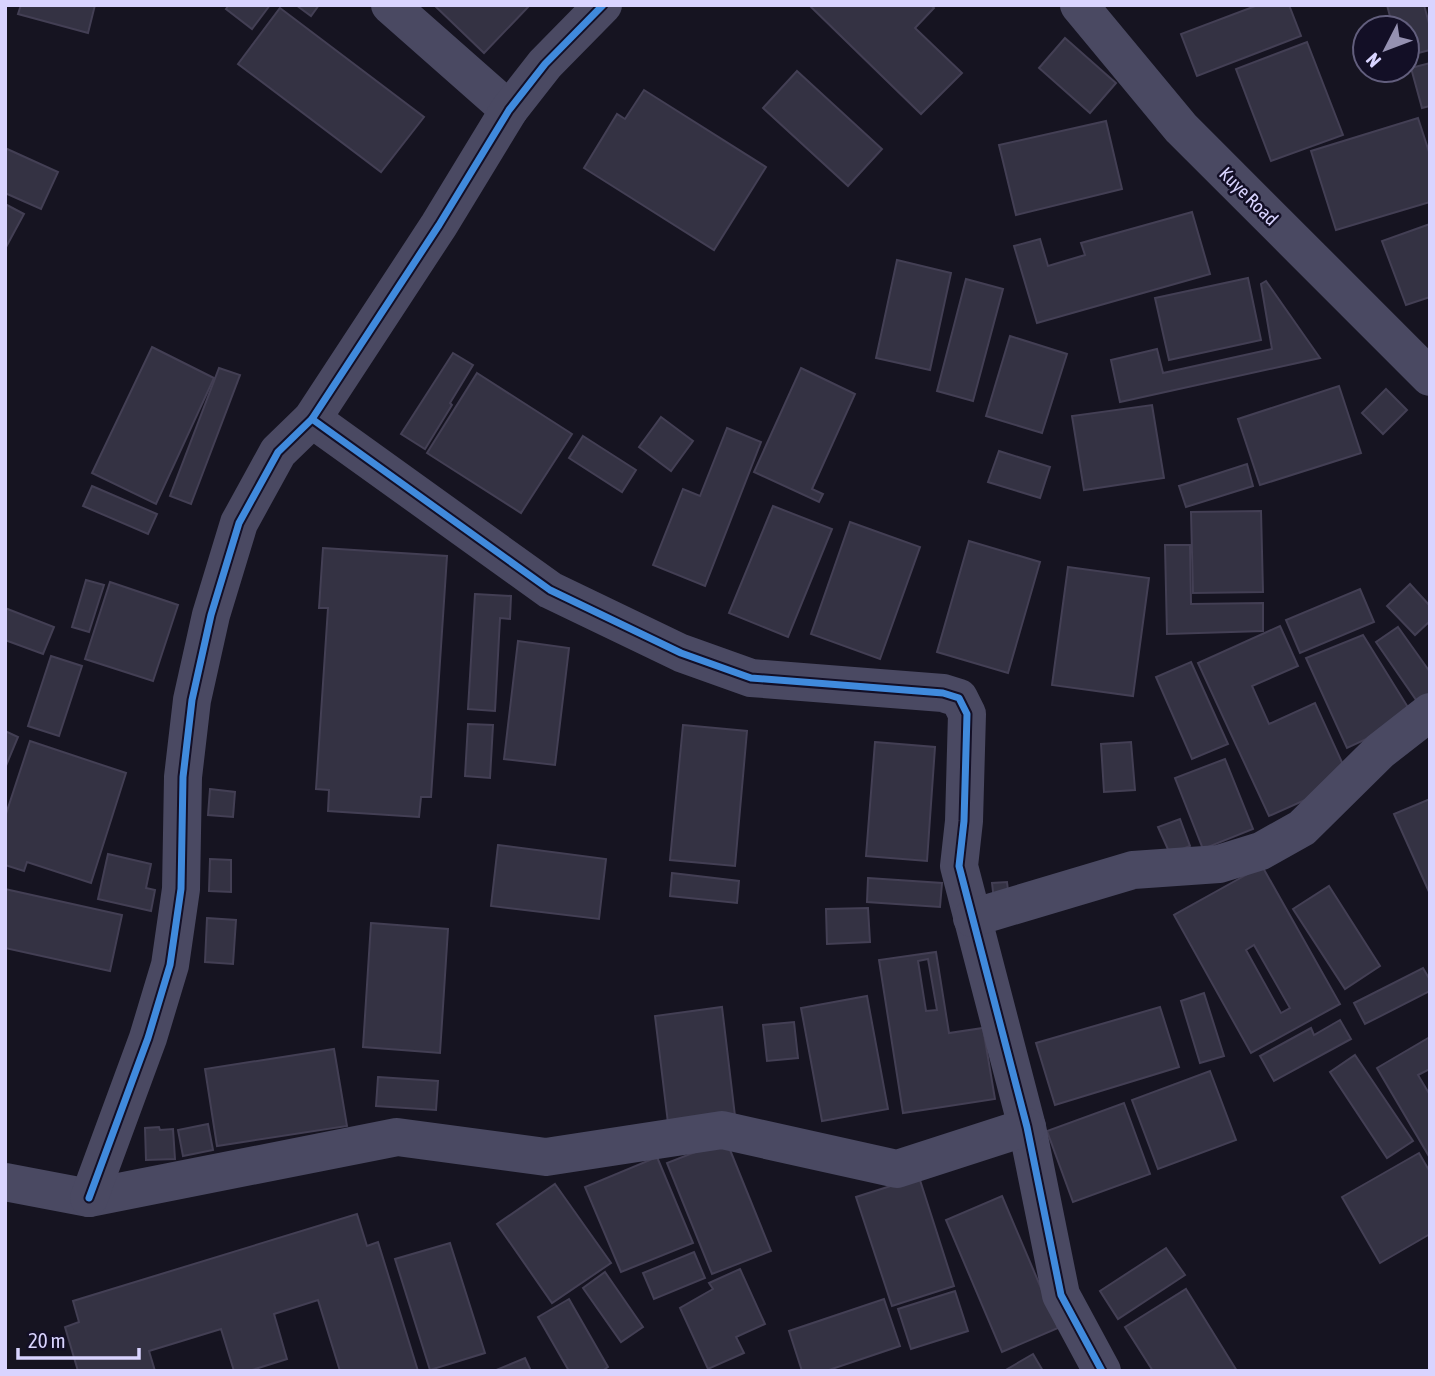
<svg xmlns="http://www.w3.org/2000/svg" width="1435" height="1376" font-family="'Asap Condensed',sans-serif">
  <rect width="100%" height="100%" fill="#161421"/>
  <!-- building -->
  <g fill="#343243" stroke="#433f54" stroke-width="2" fill-rule="evenodd">
    <polygon points="21,5 95,5 88,33 18,14"/>
    <polygon points="229,5 270,5 252,29 226,9"/>
    <polygon points="296,5 319,5 311,16"/>
    <polygon points="434,5 530,5 484,53"/>
    <polygon points="809,5 931,5 934,8 915,28 962,73 921,114"/>
    <polygon points="1258,5 1289,5 1301,36 1197,76 1181,34"/>
    <polygon points="1387,5 1424,5 1430,27 1430,50 1407,56 1407,28 1393,28"/>
    <polygon points="280,8 424,117 381,172 238,64"/>
    <polygon points="1065,38 1116,83 1090,113 1039,68"/>
    <polygon points="1307,42 1343,135 1271,161 1236,69"/>
    <polygon points="1430,63 1430,106 1422,108 1411,68"/>
    <polygon points="797,71 882,149 848,186 763,108"/>
    <polygon points="644,90 766,167 714,250 584,168 617,114 625,119"/>
    <polygon points="1418,118 1430,155 1430,202 1336,230 1311,151"/>
    <polygon points="1106,121 1122,189 1016,215 999,145"/>
    <polygon points="5,148 58,172 41,209 5,193"/>
    <polygon points="5,204 24,214 5,249"/>
    <polygon points="1192,212 1210,274 1037,323 1014,246 1040,239 1048,266 1085,255 1081,243"/>
    <polygon points="1430,224 1430,297 1406,305 1382,241"/>
    <polygon points="897,260 951,273 930,370 876,358"/>
    <polygon points="1248,278 1261,340 1169,360 1155,298"/>
    <polygon points="966,279 1003,289 973,401 937,391"/>
    <polygon points="1266,281 1320,358 1120,402 1111,360 1157,349 1163,373 1272,349 1261,284"/>
    <polygon points="1010,336 1067,354 1042,433 986,416"/>
    <polygon points="152,347 214,378 156,504 92,473"/>
    <polygon points="453,353 473,365 450,403 452,405 425,449 401,434"/>
    <polygon points="219,368 240,375 191,504 170,496"/>
    <polygon points="801,368 855,394 812,489 823,494 819,502 754,472"/>
    <polygon points="477,373 572,434 521,513 427,453"/>
    <polygon points="1339,386 1361,453 1260,485 1238,419"/>
    <polygon points="1386,389 1407,410 1383,434 1362,413"/>
    <polygon points="1152,405 1164,478 1084,490 1072,416"/>
    <polygon points="661,417 693,441 671,471 639,447"/>
    <polygon points="727,428 761,442 705,586 653,565 683,489 700,496"/>
    <polygon points="583,436 636,470 622,492 569,458"/>
    <polygon points="999,451 1050,467 1040,498 988,482"/>
    <polygon points="1247,464 1253,486 1186,507 1179,486"/>
    <polygon points="92,486 157,514 148,534 83,506"/>
    <polygon points="773,506 832,529 788,637 729,613"/>
    <polygon points="1261,511 1263,592 1193,593 1191,512"/>
    <polygon points="850,522 920,547 880,659 811,634"/>
    <polygon points="969,541 1040,562 1008,673 937,652"/>
    <polygon points="1165,545 1190,545 1191,604 1263,603 1263,631 1167,634"/>
    <polygon points="323,548 447,556 431,797 421,797 419,817 328,811 329,790 316,789 328,608 319,608"/>
    <polygon points="1068,567 1149,578 1133,696 1052,685"/>
    <polygon points="86,580 104,585 89,632 72,627"/>
    <polygon points="110,582 178,605 153,681 85,659"/>
    <polygon points="1410,584 1430,606 1430,621 1415,635 1387,606"/>
    <polygon points="1360,589 1374,622 1300,653 1286,620"/>
    <polygon points="475,594 511,596 510,619 500,618 495,711 468,709"/>
    <polygon points="5,608 54,627 43,654 5,640"/>
    <polygon points="1280,626 1298,666 1252,686 1269,724 1315,703 1350,780 1269,816 1198,663"/>
    <polygon points="1398,627 1430,672 1430,701 1421,707 1376,642"/>
    <polygon points="1363,635 1414,717 1347,748 1306,658"/>
    <polygon points="518,641 569,648 555,765 504,759"/>
    <polygon points="51,656 82,666 59,736 28,726"/>
    <polygon points="1191,662 1228,744 1192,759 1156,677"/>
    <polygon points="468,724 493,725 490,778 465,776"/>
    <polygon points="683,725 747,731 735,866 670,860"/>
    <polygon points="5,731 18,737 5,768"/>
    <polygon points="30,741 126,773 91,883 27,862 24,871 5,865 5,817"/>
    <polygon points="875,742 935,747 927,861 866,856"/>
    <polygon points="1131,742 1135,790 1104,792 1101,744"/>
    <polygon points="1225,759 1253,829 1203,849 1175,778"/>
    <polygon points="210,789 235,792 233,817 208,815"/>
    <polygon points="1430,799 1430,894 1394,814"/>
    <polygon points="1180,819 1190,846 1170,854 1158,827"/>
    <polygon points="498,845 606,859 599,919 491,906"/>
    <polygon points="108,854 151,864 146,888 155,890 151,911 98,899"/>
    <polygon points="210,859 231,860 231,892 209,891"/>
    <path d="M1262,866L1340,1004L1251,1053L1174,915ZM1254,945L1290,1008L1281,1013L1246,950Z"/>
    <polygon points="672,873 739,881 737,903 670,896"/>
    <polygon points="868,878 942,883 940,907 867,902"/>
    <polygon points="1007,882 1009,899 994,900 992,883"/>
    <polygon points="1329,886 1380,966 1345,989 1293,909"/>
    <polygon points="5,889 122,915 110,971 5,948"/>
    <polygon points="868,908 870,942 827,944 826,909"/>
    <polygon points="207,918 236,920 233,964 205,962"/>
    <polygon points="371,923 448,929 440,1053 363,1047"/>
    <path d="M936,952L949,1033L983,1028L995,1099L903,1113L879,960ZM928,959L937,1010L926,1011L918,961Z"/>
    <polygon points="1423,968 1430,980 1430,991 1365,1024 1354,1003"/>
    <polygon points="1204,993 1224,1056 1200,1063 1181,1001"/>
    <polygon points="867,996 888,1109 822,1121 801,1008"/>
    <polygon points="722,1007 735,1116 668,1123 655,1016"/>
    <polygon points="1160,1007 1179,1067 1055,1105 1036,1043"/>
    <polygon points="1340,1020 1351,1039 1274,1081 1260,1056 1311,1028 1314,1035"/>
    <polygon points="794,1022 798,1058 767,1061 763,1025"/>
    <polygon points="1430,1037 1430,1069 1418,1075 1430,1095 1430,1158 1377,1068"/>
    <polygon points="334,1049 347,1126 217,1146 205,1069"/>
    <polygon points="1355,1055 1413,1141 1387,1158 1330,1072"/>
    <polygon points="1210,1071 1236,1140 1158,1169 1132,1100"/>
    <polygon points="378,1077 438,1081 436,1110 376,1106"/>
    <polygon points="1124,1103 1150,1174 1073,1202 1047,1131"/>
    <polygon points="208,1124 213,1150 183,1156 178,1130"/>
    <polygon points="159,1127 160,1130 173,1129 175,1159 146,1160 145,1128"/>
    <polygon points="726,1140 771,1251 712,1274 667,1163"/>
    <polygon points="1419,1153 1430,1172 1430,1234 1380,1263 1342,1197"/>
    <polygon points="657,1157 693,1243 621,1272 585,1187"/>
    <polygon points="919,1177 954,1286 892,1306 856,1197"/>
    <polygon points="555,1184 611,1263 552,1303 497,1224"/>
    <polygon points="1002,1196 1058,1328 1002,1352 946,1220"/>
    <polygon points="357,1214 367,1246 378,1242 418,1371 340,1371 318,1300 274,1314 287,1359 249,1371 234,1371 221,1329 149,1351 155,1371 78,1371 65,1327 79,1322 73,1301"/>
    <polygon points="450,1243 485,1353 430,1370 395,1259"/>
    <polygon points="1166,1248 1185,1275 1118,1319 1100,1291"/>
    <polygon points="694,1252 705,1278 654,1299 643,1273"/>
    <polygon points="740,1269 765,1324 736,1337 744,1353 708,1369 680,1308 713,1289 709,1283"/>
    <polygon points="605,1272 643,1327 621,1342 583,1288"/>
    <polygon points="1186,1289 1237,1371 1153,1371 1125,1327"/>
    <polygon points="955,1291 968,1331 911,1349 898,1309"/>
    <polygon points="569,1299 608,1367 602,1371 569,1371 538,1317"/>
    <polygon points="884,1299 900,1346 826,1371 802,1371 789,1331"/>
    <polygon points="1033,1354 1043,1371 1004,1371"/>
    <polygon points="525,1358 531,1371 494,1371"/>
  </g>
  <g fill="none" stroke-linecap="round" stroke-linejoin="round">
    <!-- minor -->
    <g stroke="#4a4962" stroke-width="38">
      <polyline points="390,5 509,110"/>
      <polyline points="1079,5 1181,128 1430,377"/>
      <polyline points="312,419 550,590 681,653 751,678 943,693 959,698 967,714 964,821 959,866 1027,1127 1061,1295 1102,1371"/>
      <polyline points="972,918 1133,870 1219,864 1261,851 1302,828 1380,751 1430,712"/>
      <polyline points="5,1182 89,1198 397,1137 546,1157 722,1130 897,1169 1027,1127"/>
      <polyline points="89,1198 148,1038 170,965 181,889 183,777 192,700 211,615 239,523 278,452 312,419 439,225 509,110 545,64 603,5"/>
    </g>
    <defs>
      <g id="cycleway">
        <polyline points="312,419 550,590 681,653 751,678 943,693 959,698 967,714 964,821 959,866 1027,1127 1061,1295 1102,1371"/>
        <polyline points="89,1198 148,1038 170,965 181,889 183,777 192,700 211,615 239,523 278,452 312,419 439,225 509,110 545,64 603,5"/>
      </g>
    </defs>
    <!-- cycleway casing -->
    <use href="#cycleway" stroke="#130f26" stroke-width="11"/>
    <!-- cycleway -->
    <use href="#cycleway" stroke="#408adc" stroke-width="7"/>
  </g>
  <g text-anchor="middle" stroke-width="5" stroke-linejoin="round" paint-order="stroke">
    <!-- street labels -->
    <g font-size="19" fill="#d9d4ff" stroke="#130f26">
      <text transform="translate(1249 196) rotate(45)" y="7">Kuye Road</text>
    </g>
  </g>
  <!-- border -->
  <rect width="1435" height="1376" fill="none" stroke="#d9d4ff" stroke-width="14"/>
  <!-- north arrow -->
  <g transform="translate(1386 49) rotate(228)"><circle r="33" fill="#130f26" stroke="#625e7d" stroke-width="2"/>
  <path d="M0-5L12 26L0 18L-12 26Z" fill="#9591b1"/>
  <text y="-10" font-size="19" font-weight="bold" text-anchor="middle" fill="#d9d4ff">N</text>
  </g>
  <!-- scale -->
  <path d="M18 1348v10h121v-10" fill="none" stroke="#d9d4ff" stroke-width="3.5"/>
  <text x="28" y="1348" font-size="21" fill="#d9d4ff" stroke="#130f26" stroke-width="5" paint-order="stroke">20 m</text>
</svg>
